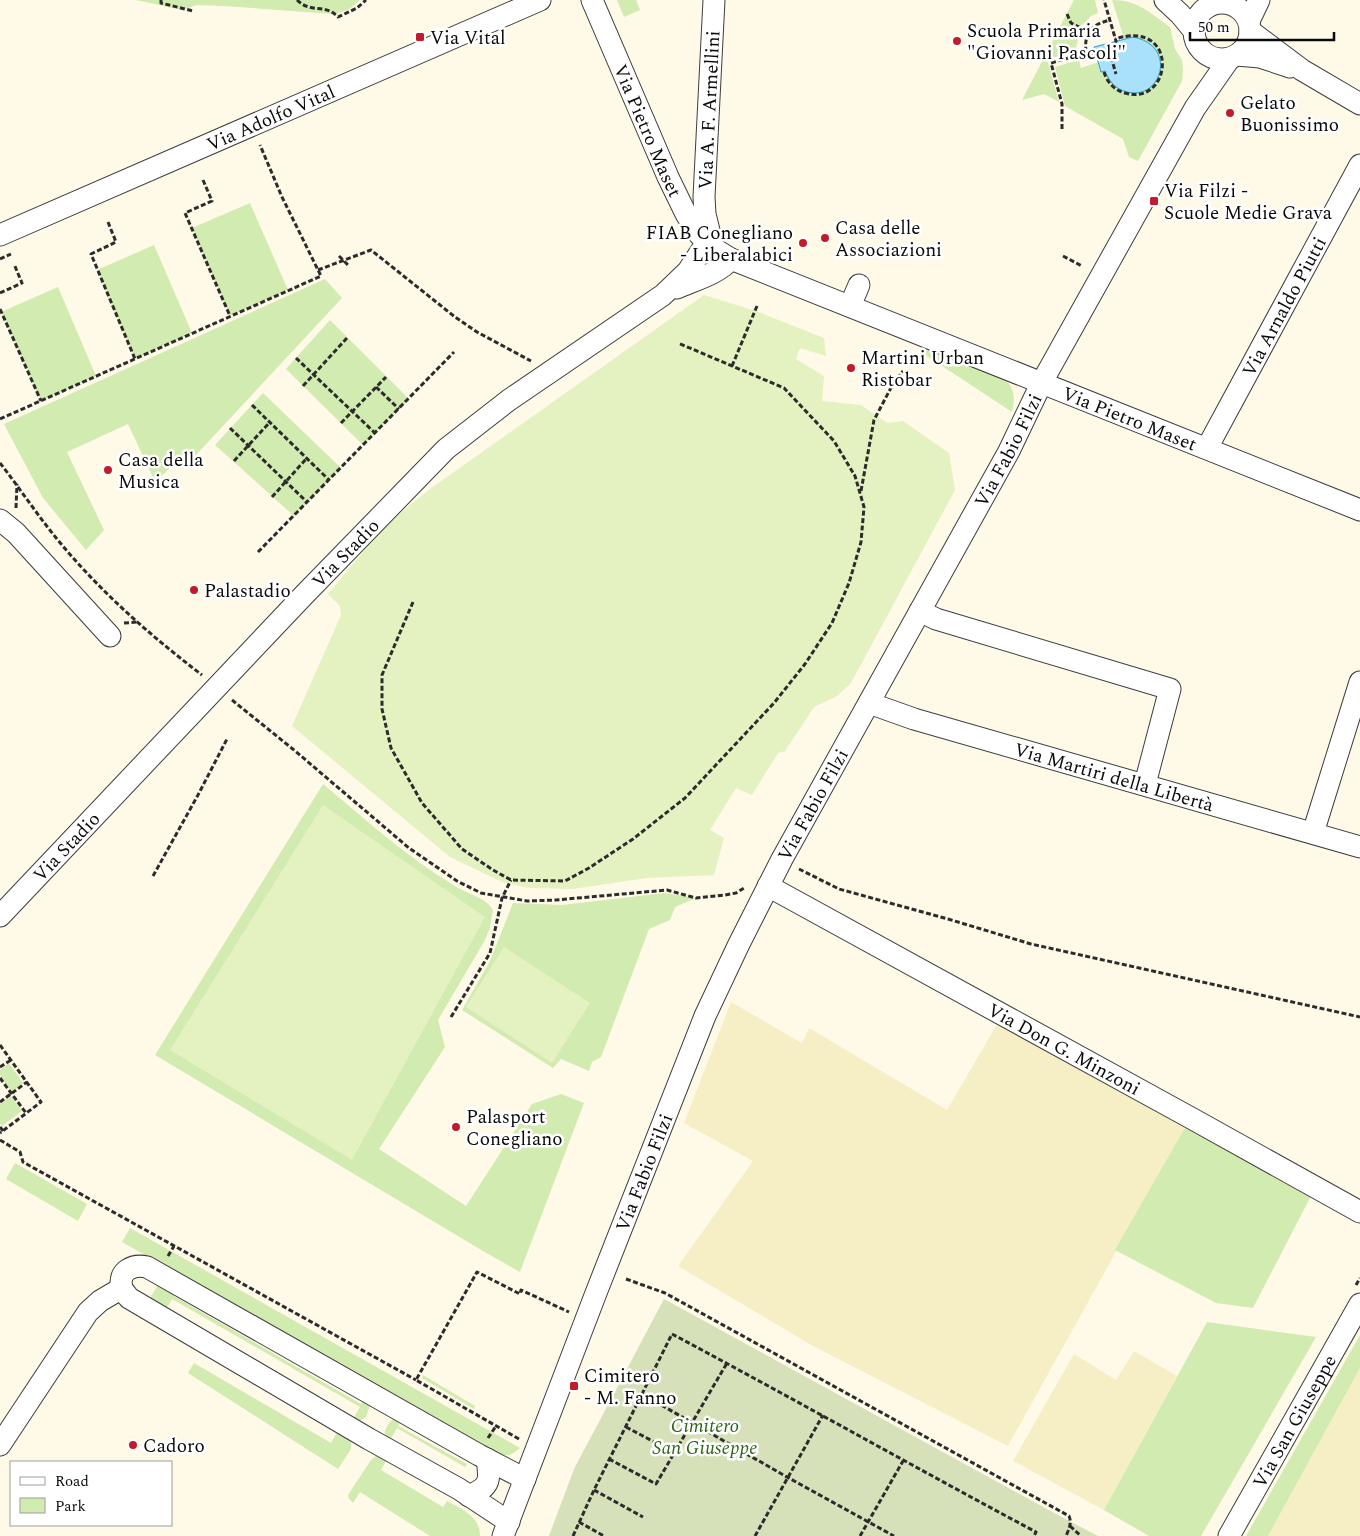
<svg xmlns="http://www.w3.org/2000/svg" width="1360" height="1536" font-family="Spectral,serif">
  <rect width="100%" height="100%" fill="#fff9e8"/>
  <!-- farmland -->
  <g fill="#f6efc6">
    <polygon points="731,1002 802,1043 809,1028 947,1110 1000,1019 1186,1126 1008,1446 813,1346 678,1266 753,1161 684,1123"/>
    <polygon points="1134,1351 1177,1376 1104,1510 1013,1461 1074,1354 1116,1380"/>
    <polygon points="1360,1368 1360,1536 1268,1536"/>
  </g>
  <!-- green -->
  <g fill="#d2ebb0">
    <polygon points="136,0 360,0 348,10 333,14 224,6 197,5 182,10"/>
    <polygon points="617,0 636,0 640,10 624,17"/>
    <polygon points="1074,0 1095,0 1098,13 1091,16 1081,26 1075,52 1047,59 1059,102 1044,94 1022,100"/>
    <path d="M1112,0C1138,0 1150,13 1170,27L1175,49L1182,60L1183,70L1182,81L1138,161L1129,157L1123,139L1065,106L1055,67L1079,60L1081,68L1099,62L1101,72L1105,71L1109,80L1139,92L1147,89L1154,83L1133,37L1124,38Z"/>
    <polygon points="250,203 288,290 230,316 192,228"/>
    <polygon points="154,245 192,333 135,359 97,270"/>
    <polygon points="325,279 342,298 195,456 188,451 155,482 128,424 67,452 104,530 86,550 43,498 4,424"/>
    <polygon points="58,287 96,376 41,401 1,312"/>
    <polygon points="330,320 409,399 363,445 286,369"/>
    <path d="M927,348C940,353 1001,374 1006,380C1015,390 1015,399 1012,412L927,356L925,351Z"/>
    <polygon points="263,393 341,468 294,516 215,445"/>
    <path d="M323,784C366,820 407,857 455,886C467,894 486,897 493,910L490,928L485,940L438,1020L445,1047L379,1149L466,1206L532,1104L561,1094L584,1103L520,1272L483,1251L155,1055Z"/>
    <polygon points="665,893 696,898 675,907 670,920 649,929 601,1057 592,1062 589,1071 561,1059 553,1068 462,1010 490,961 513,903 562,905"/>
    <polygon points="9,1063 23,1083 12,1092 0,1075 0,1070"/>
    <polygon points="11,1096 22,1111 2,1126 0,1123 0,1104"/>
    <polygon points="1186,1126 1311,1196 1253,1308 1216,1303 1115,1250"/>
    <polygon points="15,1163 87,1204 78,1221 6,1179"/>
    <path d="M130,1228L520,1448C511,1456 506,1457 494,1454L122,1242Z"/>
    <polygon points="159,1283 176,1292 174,1296 361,1404 365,1399 370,1405 366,1417 359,1421 353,1419 360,1407 172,1299 165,1311 148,1301"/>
    <polygon points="1207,1322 1316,1337 1201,1536 1149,1536 1104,1510"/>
    <polygon points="1360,1335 1360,1368 1268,1536 1246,1536"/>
    <polygon points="194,1363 331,1443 338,1431 351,1440 351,1449 338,1469 188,1373"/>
    <polygon points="423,1375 475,1406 474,1409 422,1378"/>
    <path d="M395,1418L401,1421L398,1426L467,1464L465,1467L397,1428L390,1440L385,1437C383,1431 389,1421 395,1418Z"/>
    <path d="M376,1456H381L387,1459L381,1470L443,1507L447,1501C462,1509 480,1516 480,1536H430L360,1492L353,1503L349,1499L348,1495L371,1460Z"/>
  </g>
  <!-- cemetery -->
  <polygon fill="#d6e1b9" points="664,1299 1056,1514 1098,1536 549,1536 574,1469"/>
  <!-- pitch -->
  <g fill="#e4f2c2">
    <polygon points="704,295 756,311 824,338 826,356 800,348 796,359 824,376 822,401 861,405 887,423 903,421 949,453 955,490 851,683 837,696 814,707 785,751 778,753 752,795 736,788 710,830 724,838 714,875 647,878 573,889 529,888 502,882 450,857 292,726 341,615 340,606 328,594 387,523 430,489"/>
    <polygon points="323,805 485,917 352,1160 170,1050"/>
    <polygon points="504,947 590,1003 552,1063 466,1007"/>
  </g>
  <!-- water -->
  <path fill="#a9e0fa" stroke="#2b9bd6" d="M1133,37C1178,45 1162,101 1127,92C1115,89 1109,81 1105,71L1101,72L1094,47Z"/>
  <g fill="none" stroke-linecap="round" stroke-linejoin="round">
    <defs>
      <g id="minor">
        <path id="s1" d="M592,0L668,177L686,214L699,234L713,248L731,259L1360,510"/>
        <polyline points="1165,0 1180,14 1194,31"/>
        <circle cx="1222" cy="31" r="28"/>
        <polyline points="1249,21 1259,0"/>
        <polyline points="1250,31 1302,70 1360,104"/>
        <polyline points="1237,55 1260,57 1290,67"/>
        <path id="s2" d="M0,235L540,0"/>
        <path id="s3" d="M712,243L705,214L704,197L714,0"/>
        <path d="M677,288C695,280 718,274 731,259"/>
        <polyline points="850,306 859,285"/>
        <path id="s4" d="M1207,448L1360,165"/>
        <polyline points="0,520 16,533 110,636"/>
        <polyline points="920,611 936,619 1170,689 1145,784"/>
        <path id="s5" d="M869,703L914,719L1360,847"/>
        <polyline points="1313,833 1360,682"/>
        <path id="s6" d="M768,886L1191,1118L1360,1212"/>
        <path id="s7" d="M0,916L304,595L446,449L509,400L663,295L688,271L707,242"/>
        <polyline points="0,1445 88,1312 100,1301 122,1288"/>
        <path d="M469,1496C491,1486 490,1481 487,1459"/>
        <path d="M509,1522L459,1489L369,1439L129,1298C127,1295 123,1291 122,1288C117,1270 134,1264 147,1267L479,1455L525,1479"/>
        <path id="s8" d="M503,1536L596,1293L705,1016L738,946L782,859L1009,451L1042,382L1195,108L1230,58"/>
        <path id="s9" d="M1229,1536L1360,1304"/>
      </g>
    </defs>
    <!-- minor casing -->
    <use href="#minor" stroke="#3d3d3d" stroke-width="23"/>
    <!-- path -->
    <g stroke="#2c2c2c" stroke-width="3" stroke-dasharray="5 2.5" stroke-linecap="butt">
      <polyline points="161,0 161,3 193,11"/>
      <path d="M297,0C311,14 325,3 338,17L357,8L366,0"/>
      <polyline points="1067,14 1071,23 1089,32"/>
      <polyline points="1086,53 1087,58 1100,53 1111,57 1116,41 1104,0"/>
      <polyline points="1111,57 1116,74"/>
      <path d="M1104,72C1107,82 1114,90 1125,93C1173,107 1180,18 1115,39"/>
      <path d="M1062,129V104L1051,63L1086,53C1084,33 1090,25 1110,20"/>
      <polyline points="203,180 212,201 185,213 230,316"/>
      <polyline points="108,222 116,242 91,254 135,359"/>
      <polyline points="339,256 349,266"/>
      <polyline points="1063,256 1082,266"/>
      <polyline points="0,259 11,254"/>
      <polyline points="318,270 371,250 455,317 477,332 531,361"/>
      <polyline points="0,293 22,283 14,264"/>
      <polyline points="0,309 41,401"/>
      <polyline points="296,358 375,433"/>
      <polyline points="732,366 757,306"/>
      <polyline points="303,386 347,338"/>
      <polyline points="376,387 399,409"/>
      <polyline points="252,405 329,480"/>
      <polyline points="0,419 321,276 282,197 260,145"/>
      <polyline points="341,423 386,377"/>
      <polyline points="230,428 307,502"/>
      <polyline points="234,461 270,422"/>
      <path d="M0,463C21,490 40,519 62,545C103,594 151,636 202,675"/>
      <polyline points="861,491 874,420 894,382 903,371"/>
      <polyline points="272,497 307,458"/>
      <polyline points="16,508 17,484"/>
      <polyline points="258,552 454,352"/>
      <polyline points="413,602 382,675 382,709 391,748 422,803 462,849 493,870 511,880 565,881 589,868 633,839 685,798 774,703 805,664 832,623 849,583 861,542 864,507 855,476 834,441 784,388 678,343"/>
      <polyline points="124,623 138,622"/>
      <polyline points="232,700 294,750 409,848 457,881 481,893 527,901 556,900 667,890 696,898 725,895 736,893 744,888"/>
      <polyline points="799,869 839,889 948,919 1031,944 1360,1017"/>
      <polyline points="153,876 198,795 227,739"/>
      <polyline points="451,1017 490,953 502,898 511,880"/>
      <polyline points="0,1045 41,1102 0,1133"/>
      <polyline points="0,1067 11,1060"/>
      <polyline points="0,1078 26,1113"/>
      <polyline points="0,1102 27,1082"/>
      <polyline points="0,1127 3,1131"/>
      <polyline points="0,1140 20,1152 23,1162 416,1380"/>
      <polyline points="168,1256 174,1246"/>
      <path d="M626,1279L665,1293L1069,1516C1072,1523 1069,1529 1066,1536"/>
      <polyline points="1356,1285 1360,1278"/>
      <polyline points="642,1394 787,1477 894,1536"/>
      <polyline points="626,1427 675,1453"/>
      <polyline points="488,1438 496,1426"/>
      <polyline points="519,1439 416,1380 477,1272 520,1294 521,1290 569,1312"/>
      <polyline points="609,1459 656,1484 727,1363"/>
      <polyline points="594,1490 643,1517"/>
      <polyline points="579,1522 604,1536"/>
      <polyline points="1070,1526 1081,1536"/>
      <path d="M573,1536L594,1490L672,1334C794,1399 914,1467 1036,1532L1034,1536"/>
      <polyline points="755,1536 823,1415"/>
      <polyline points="860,1536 903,1461"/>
    </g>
    <!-- minor -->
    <use href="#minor" stroke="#fff" stroke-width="21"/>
  </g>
  <!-- markers -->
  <g fill="#c21b2c" stroke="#fff" stroke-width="2">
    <rect x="415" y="32" width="10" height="10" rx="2.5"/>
    <circle cx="957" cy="41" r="5"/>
    <circle cx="1230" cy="113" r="5"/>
    <rect x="1149" y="196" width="10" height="10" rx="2.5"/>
    <circle cx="825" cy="238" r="5"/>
    <circle cx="803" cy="243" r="5"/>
    <circle cx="851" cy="368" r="5"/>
    <circle cx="108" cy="470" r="5"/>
    <circle cx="194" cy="590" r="5"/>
    <circle cx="456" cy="1127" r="5"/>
    <rect x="569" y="1381" width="10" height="10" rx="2.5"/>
    <circle cx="133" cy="1445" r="5"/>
  </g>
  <g text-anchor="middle" stroke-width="5" stroke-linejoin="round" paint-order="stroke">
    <!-- poi labels -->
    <g font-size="19" fill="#0a0a0a" stroke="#fff" text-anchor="start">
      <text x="967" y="37">Scuola Primaria<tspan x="967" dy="22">"Giovanni Pascoli"</tspan></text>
      <text x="430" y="44">Via Vital</text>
      <text x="1240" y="109">Gelato<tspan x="1240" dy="22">Buonissimo</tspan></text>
      <text x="1164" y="197">Via Filzi -<tspan x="1164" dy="22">Scuole Medie Grava</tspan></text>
      <text x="835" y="234">Casa delle<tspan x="835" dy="22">Associazioni</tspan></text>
      <text x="793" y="239" text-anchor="end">FIAB Conegliano<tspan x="793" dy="22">- Liberalabici</tspan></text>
      <text x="861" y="364">Martini Urban<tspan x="861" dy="22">Ristobar</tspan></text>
      <text x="118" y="466">Casa della<tspan x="118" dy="22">Musica</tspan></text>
      <text x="204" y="597">Palastadio</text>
      <text x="466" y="1123">Palasport<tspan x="466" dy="22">Conegliano</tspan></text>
      <text x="584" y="1382">Cimitero<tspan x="584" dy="22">- M. Fanno</tspan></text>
      <text x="143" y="1452">Cadoro</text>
    </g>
    <!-- street labels -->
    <g font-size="19" fill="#0a0a0a" stroke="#fff">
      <text dy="7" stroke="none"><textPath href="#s3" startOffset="134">Via A. F. Armellini</textPath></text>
      <text dy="7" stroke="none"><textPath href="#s2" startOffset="295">Via Adolfo Vital</textPath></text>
      <text dy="7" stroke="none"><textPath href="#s1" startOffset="142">Via Pietro Maset</textPath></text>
      <text dy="7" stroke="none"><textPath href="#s4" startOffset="161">Via Arnaldo Piutti</textPath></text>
      <text dy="7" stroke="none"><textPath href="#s1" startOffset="728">Via Pietro Maset</textPath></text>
      <text dy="7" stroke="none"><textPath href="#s8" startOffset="1200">Via Fabio Filzi</textPath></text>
      <text dy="7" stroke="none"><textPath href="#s7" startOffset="501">Via Stadio</textPath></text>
      <text dy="7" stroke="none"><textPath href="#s5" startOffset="256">Via Martiri della Libertà</textPath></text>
      <text dy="7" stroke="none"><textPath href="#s8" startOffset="795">Via Fabio Filzi</textPath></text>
      <text dy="7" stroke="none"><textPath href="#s7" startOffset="96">Via Stadio</textPath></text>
      <text dy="7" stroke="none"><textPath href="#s6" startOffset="338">Via Don G. Minzoni</textPath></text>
      <text dy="7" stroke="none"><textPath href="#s8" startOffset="390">Via Fabio Filzi</textPath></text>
      <text dy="7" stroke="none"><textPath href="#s9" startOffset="132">Via San Giuseppe</textPath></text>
    </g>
    <!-- park labels -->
    <g font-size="19" font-style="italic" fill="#2c6518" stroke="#fff">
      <text x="705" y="1432">Cimitero<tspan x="705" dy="22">San Giuseppe</tspan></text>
    </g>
  </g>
  <!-- legend -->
  <rect x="10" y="1461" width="162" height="65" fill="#ffffff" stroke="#9d9d9d"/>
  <rect x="20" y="1477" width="25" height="8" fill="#ffffff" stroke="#9d9d9d"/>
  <text x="55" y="1486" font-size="15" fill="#0a0a0a">Road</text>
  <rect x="20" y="1498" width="25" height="15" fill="#d2ebb0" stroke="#9d9d9d"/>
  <text x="55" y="1511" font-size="15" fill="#0a0a0a">Park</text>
  <!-- scale -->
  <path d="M1190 32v8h144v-8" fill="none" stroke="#0a0a0a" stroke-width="2.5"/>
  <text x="1198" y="32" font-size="15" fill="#0a0a0a" stroke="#ffffff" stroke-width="4" paint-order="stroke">50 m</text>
</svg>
